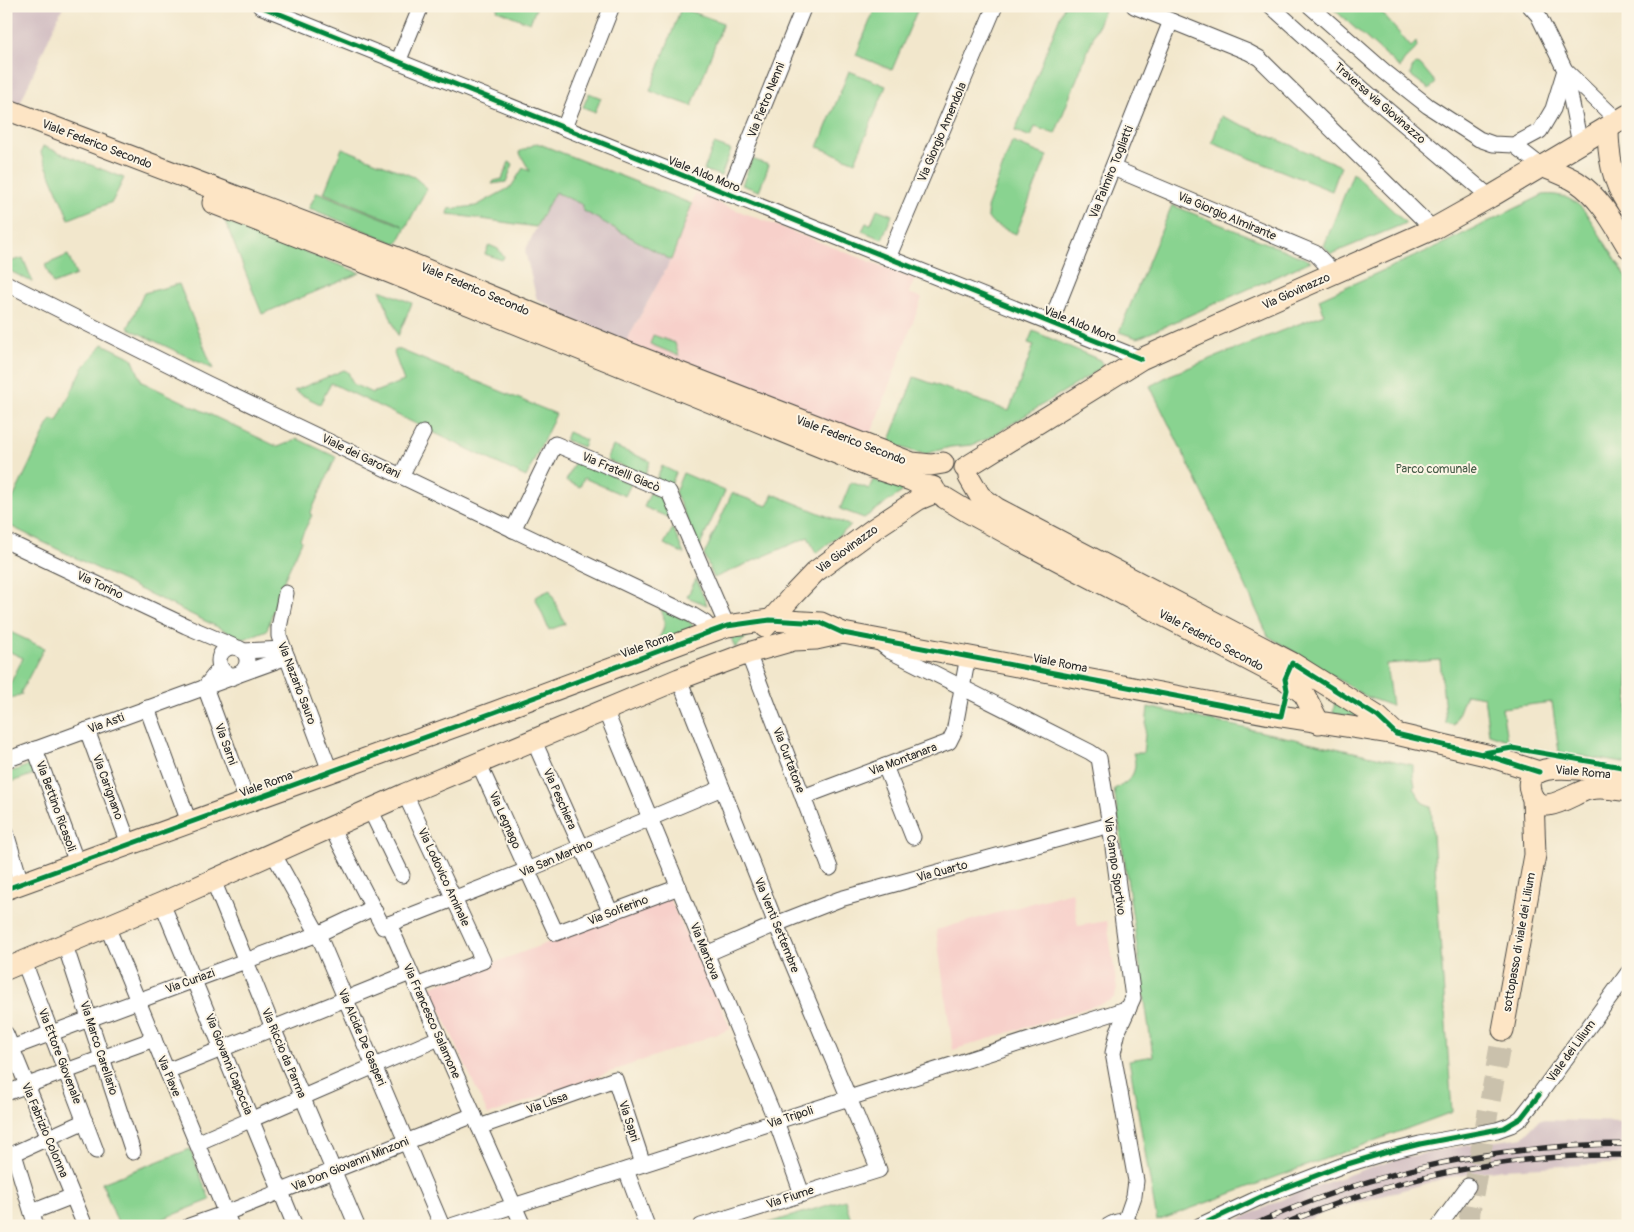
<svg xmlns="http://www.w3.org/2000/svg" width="1634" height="1232" font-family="Pangolin,sans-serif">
  <rect width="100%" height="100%" fill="#fcf5e5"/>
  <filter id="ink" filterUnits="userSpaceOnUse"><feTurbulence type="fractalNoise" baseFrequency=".02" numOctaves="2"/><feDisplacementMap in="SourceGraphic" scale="10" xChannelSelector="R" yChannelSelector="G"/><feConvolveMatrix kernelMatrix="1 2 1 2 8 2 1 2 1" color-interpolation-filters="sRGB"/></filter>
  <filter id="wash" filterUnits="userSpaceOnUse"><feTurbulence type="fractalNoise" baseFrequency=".0096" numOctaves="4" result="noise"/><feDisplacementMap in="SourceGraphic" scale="20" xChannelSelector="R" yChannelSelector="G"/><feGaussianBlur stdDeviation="1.12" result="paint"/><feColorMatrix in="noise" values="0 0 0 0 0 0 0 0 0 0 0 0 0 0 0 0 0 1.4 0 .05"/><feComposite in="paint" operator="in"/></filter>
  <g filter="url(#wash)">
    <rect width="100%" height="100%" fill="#f2e7cc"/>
    <!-- built -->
    <g fill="#f7d0ca">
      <polygon points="695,194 915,279 909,293 922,298 869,439 625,343 671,260"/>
      <polygon points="1072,892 1078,926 1107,921 1117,988 1115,997 1109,1001 953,1050 936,930"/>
      <polygon points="669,897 731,1029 488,1115 430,987"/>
    </g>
    <!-- industrial -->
    <g fill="#d2bec2">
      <polygon points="6,6 63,6 18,108 6,103"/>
      <polygon points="554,192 583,205 583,210 671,260 625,343 555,317 551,306 537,300 525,251"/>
      <polygon points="1539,1120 1628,1122 1628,1163 1502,1169 1445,1178 1328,1211 1294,1226 1224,1226 1294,1194 1368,1168 1402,1158 1451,1148 1523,1137"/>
    </g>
    <!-- green -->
    <g fill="#89d390" stroke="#5a7f5e">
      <polygon points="498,6 537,6 530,23 497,10"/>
      <polygon points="876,6 919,6 892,70 856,55"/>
      <polygon points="1064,6 1093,6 1104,10 1055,134 1035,127 1031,137 1015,131"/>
      <path d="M1330,6H1376L1411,47L1416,42L1417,47C1411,56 1405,56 1400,68Z"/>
      <polygon points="681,8 723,23 692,106 650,91"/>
      <polygon points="1416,64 1421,65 1436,83 1429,89 1410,75 1413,66"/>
      <polygon points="849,71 886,86 855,162 818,147"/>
      <polygon points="589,93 601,98 595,112 583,107"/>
      <polygon points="1221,116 1341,166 1332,191 1212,143"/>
      <polygon points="1012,142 1047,156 1016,234 992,223 988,218 987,208"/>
      <polygon points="537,143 692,204 671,260 582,210 583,205 555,192 536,227 448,214 449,209 476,206 511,187 523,168 530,171 519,152"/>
      <polygon points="714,144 731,150 721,176 704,170"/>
      <polygon points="43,146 124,178 112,202 69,219 41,153"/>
      <polygon points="342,148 414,177 427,188 397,244 309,208 317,192 403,226 396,222 324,193"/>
      <polygon points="752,159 769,165 759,191 742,185"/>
      <polygon points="509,162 513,164 506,182 492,184 494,181 502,179"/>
      <polygon points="1353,173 1406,223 1331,254 1324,246"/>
      <path d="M1543,195C1561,193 1575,199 1586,213L1628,279V764L1559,752L1552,702L1502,708L1507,740L1489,734L1484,697L1466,694L1454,725L1446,723L1440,660L1386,664L1392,706L1367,697L1268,636L1213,514L1150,386L1170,375L1324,314L1319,299L1438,246Z"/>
      <polygon points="1172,205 1311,261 1143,336 1137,338 1119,332"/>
      <polygon points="877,209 892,215 882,239 862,231 866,223 871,224"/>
      <polygon points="225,221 360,273 262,314"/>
      <polygon points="489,245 498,249 504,257 502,260 485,254"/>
      <polygon points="68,255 76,275 53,284 45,265"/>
      <polygon points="6,258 12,261 23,258 32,280 32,282 6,269"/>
      <polygon points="179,284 213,369 128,328 144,293"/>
      <polygon points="380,290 412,303 398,336"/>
      <polygon points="1033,331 1100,360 1103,366 1100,369 989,438 972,445 950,447 925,454 912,451 889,443 914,377 1009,411 1034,345 1028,343"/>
      <polygon points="653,335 675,343 679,356 650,344"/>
      <polygon points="103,344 132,358 142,382 278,447 298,439 336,457 310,514 312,515 300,539 302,541 280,589 267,630 244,639 240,638 6,524 6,513 51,419 57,421 83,368"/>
      <polygon points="398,349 556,414 526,477 331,383 320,404 294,391 344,370 348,372 353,384 372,393 404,381 394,353 395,350"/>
      <polygon points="568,432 586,440 583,447 565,440"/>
      <polygon points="613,446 650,461 645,475 607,460"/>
      <polygon points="576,459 631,484 625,496 584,478 580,487 566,481"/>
      <polygon points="662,466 676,473 670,487 656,481"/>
      <polygon points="683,473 725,491 699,548 675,492"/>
      <polygon points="873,480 901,488 902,492 864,518 840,509 851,482 869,489"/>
      <polygon points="650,493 662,498 672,519 644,507"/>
      <polygon points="732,493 767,506 773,494 851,526 816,553 808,537 714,578 704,555"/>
      <polygon points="673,528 684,554 664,544"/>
      <polygon points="696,579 707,605 687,597"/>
      <polygon points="550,590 565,624 549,630 535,597"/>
      <path d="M660,608L689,621L695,629L653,644C664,634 668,622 660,608Z"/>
      <polygon points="6,630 44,648 21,692 22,694 6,700 6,683 10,684 23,658 6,650"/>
      <polygon points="754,630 735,648 730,635"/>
      <polygon points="1335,701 1366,719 1333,713"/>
      <path d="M1148,707L1413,765V775L1415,786L1413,788L1423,803L1431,806L1452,1112L1157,1221L1129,1060L1153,1056L1114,789C1131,782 1139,771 1133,753H1143Z"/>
      <polygon points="35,763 38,773 11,782 8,773"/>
      <polygon points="190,1149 210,1200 145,1226 119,1226 102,1183"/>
      <polygon points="845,1200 853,1226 762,1226 762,1225"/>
    </g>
  </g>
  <g filter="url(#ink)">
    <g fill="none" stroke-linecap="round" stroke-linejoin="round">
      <!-- secondary-tunnel -->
      <polyline stroke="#cac1ac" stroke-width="21" stroke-dasharray="21 11" stroke-linecap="butt" points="1469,1226 1470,1211 1503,1030"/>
      <defs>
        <g id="street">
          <polyline points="260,6 1141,359"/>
          <polyline points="1134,6 1248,52 1259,58 1433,229"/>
          <polyline points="1271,6 1365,91 1490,197"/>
          <polyline points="1310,6 1385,72 1428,106 1479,139 1493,144 1514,145 1541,166"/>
          <polyline points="1530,6 1538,15 1565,70 1618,121"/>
          <polyline points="398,62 421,6"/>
          <polyline points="1566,74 1580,144"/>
          <polyline points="564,128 612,6"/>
          <polyline points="1514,145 1540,131 1553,109 1565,70"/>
          <polyline points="1113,168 1315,253 1335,274"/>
          <polyline points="728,194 804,6"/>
          <polyline points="888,258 995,6"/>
          <polyline points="6,283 208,384 692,615 705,623 713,631"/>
          <polyline points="1050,324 1171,21"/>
          <polyline points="401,476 423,433"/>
          <polyline points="513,530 555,444 669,492 727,626"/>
          <polyline points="6,541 186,626 235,647"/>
          <polyline points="286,593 279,628 279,636 330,771"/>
          <polyline points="880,643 890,651 1090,752 1099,758 1110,825 1133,998 1118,1031 1113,1053 1136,1181 1134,1196 1125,1222"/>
          <circle cx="233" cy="661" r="14"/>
          <polyline points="243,651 284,649"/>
          <polyline points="748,653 830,868"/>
          <polyline points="220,668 205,687 247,801"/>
          <polyline points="240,674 287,657"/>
          <polyline points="679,679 776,924 879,1170 701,1226"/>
          <polyline points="147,708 189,822"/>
          <polyline points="605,710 776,1121 802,1194"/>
          <polyline points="87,730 129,844"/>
          <polyline points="533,739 611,913"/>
          <polyline points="35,749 77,863"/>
          <polyline points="6,760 236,676"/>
          <polyline points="478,762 556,933 679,887"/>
          <polyline points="885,766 913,837"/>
          <polyline points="405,794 483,961 416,986"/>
          <polyline points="803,797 949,742 954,732 968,656"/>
          <polyline points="370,809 402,875"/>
          <polyline points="331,827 383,927 389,924 523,1226"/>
          <polyline points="6,833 21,883"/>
          <polyline points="273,853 318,934 442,1226"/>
          <polyline points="213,880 273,1028 357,1226"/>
          <polyline points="162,903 295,1226"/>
          <polyline points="389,924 527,870 722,788"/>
          <polyline points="107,926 231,1226"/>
          <polyline points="65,945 133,1152"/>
          <polyline points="706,954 776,924 840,899 1110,825"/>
          <polyline points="24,962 96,1151"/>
          <polyline points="6,1034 85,1226"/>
          <polyline points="6,1050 318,934 373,908"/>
          <polyline points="167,1071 410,973"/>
          <polyline points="6,1093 154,1039"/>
          <polyline points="479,1127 615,1079 643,1164"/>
          <polyline points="197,1143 439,1038"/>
          <polyline points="14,1154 36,1226"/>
          <polyline points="6,1157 85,1121"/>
          <polyline points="626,1170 647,1226"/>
          <polyline points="32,1212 73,1196"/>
          <polyline points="189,1226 226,1213 474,1115"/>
          <polyline points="451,1226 1129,1008"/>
          <path d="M1108,1226C1117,1220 1125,1220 1133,1226"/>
          <polyline points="1199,1226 1263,1196 1341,1166 1384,1153 1420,1144 1497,1130 1511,1125 1521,1118 1539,1095 1628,973"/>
          <polyline points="1439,1226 1468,1186"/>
        </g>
        <g id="secondary">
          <polyline points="6,109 395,257 626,352 912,463 931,465 943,463"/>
          <path d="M1608,127C1608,155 1612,181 1628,205"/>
          <path d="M1541,166C1554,171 1566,175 1577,182C1601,198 1614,224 1628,247"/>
          <polyline points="213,203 389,272 871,467 911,480 921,485 933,487"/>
          <polyline points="965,468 1141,359 1433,229 1490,197 1628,115"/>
          <polyline points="969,477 980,496 996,508 1292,663 1378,717 1396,734"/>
          <polyline points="945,498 968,512 1012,536 1285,679 1304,694 1319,723"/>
          <polyline points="765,627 793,595 815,572 875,528 919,499 936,492"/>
          <path d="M1628,777C1611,774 1515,751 1531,794C1541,820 1574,792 1589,789C1602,786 1615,789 1628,791"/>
          <polyline points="6,889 495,712 713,631 727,626 770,620 821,623 843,633 1281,716 1396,734 1486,755 1539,772"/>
          <polyline points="6,969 162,903 405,794 679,679 748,653 794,640 816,639 843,633"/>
          <polyline points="1503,1030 1535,855 1533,798"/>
        </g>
      </defs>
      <!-- street casing -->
      <use href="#street" stroke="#494743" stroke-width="17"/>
      <!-- secondary casing -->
      <use href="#secondary" stroke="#494743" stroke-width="23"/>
      <!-- street -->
      <use href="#street" stroke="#fff" stroke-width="15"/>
      <!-- secondary -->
      <use href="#secondary" stroke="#fde5c5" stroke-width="21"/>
      <defs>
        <g id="rail">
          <path d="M1251,1226C1374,1170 1493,1145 1628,1144"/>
          <path d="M1279,1226C1388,1179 1508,1153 1628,1155"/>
        </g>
      </defs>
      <!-- rail casing -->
      <use href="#rail" stroke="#2b2b2b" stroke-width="5.5"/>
      <!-- rail -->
      <use href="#rail" stroke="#fcf5e5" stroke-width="4" stroke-dasharray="11" stroke-linecap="butt"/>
      <defs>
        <g id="cycleway">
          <polyline points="260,6 1141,359"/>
          <polyline points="1483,753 1512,748 1628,768"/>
          <polyline points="6,889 495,712 713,631 727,626 770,620 821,623 843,633 1281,716 1287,690 1285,679 1292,663 1378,717 1396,734 1486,755 1539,772"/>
          <polyline points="1199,1226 1263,1196 1341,1166 1384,1153 1420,1144 1504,1128 1521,1118 1539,1095"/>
        </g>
      </defs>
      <!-- cycleway casing -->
      <use href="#cycleway" stroke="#fcf5e5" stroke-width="8"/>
      <!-- cycleway -->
      <use href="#cycleway" stroke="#00873e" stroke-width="5"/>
    </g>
  </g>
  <g text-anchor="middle" stroke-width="4" stroke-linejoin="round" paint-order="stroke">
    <!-- street labels -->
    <g font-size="12" fill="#2b2b2b" stroke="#fcf5e5">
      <text transform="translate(766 100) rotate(-68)" y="4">Via Pietro Nenni</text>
      <text transform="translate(1380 103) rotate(41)" y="4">Traversa via Giovinazzo</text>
      <text transform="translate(942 132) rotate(-67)" y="4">Via Giorgio Amendola</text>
      <text transform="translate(97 144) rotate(21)" y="4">Viale Federico Secondo</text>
      <text transform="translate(1111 172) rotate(-68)" y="4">Via Palmiro Togliatti</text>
      <text transform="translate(704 174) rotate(22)" y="4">Viale Aldo Moro</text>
      <text transform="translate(1227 216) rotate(23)" y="4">Via Giorgio Almirante</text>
      <text transform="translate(475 289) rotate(23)" y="4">Viale Federico Secondo</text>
      <text transform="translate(1296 291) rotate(-24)" y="4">Via Giovinazzo</text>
      <text transform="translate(1080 324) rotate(22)" y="4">Viale Aldo Moro</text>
      <text transform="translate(851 440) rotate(21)" y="4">Viale Federico Secondo</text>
      <text transform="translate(361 456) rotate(26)" y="4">Viale dei Garofani</text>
      <text transform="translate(621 472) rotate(23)" y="4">Via Fratelli Giacò</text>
      <text transform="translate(847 549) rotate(-36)" y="4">Via Giovinazzo</text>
      <text transform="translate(100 585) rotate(25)" y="4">Via Torino</text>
      <text transform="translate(1211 640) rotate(28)" y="4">Viale Federico Secondo</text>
      <text transform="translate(647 645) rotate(-20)" y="4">Viale Roma</text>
      <text transform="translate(1060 663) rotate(11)" y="4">Viale Roma</text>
      <text transform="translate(297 683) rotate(69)" y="4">Via Nazario Sauro</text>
      <text transform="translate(106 723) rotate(-20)" y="4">Via Asti</text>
      <text transform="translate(226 744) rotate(70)" y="4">Via Sarni</text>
      <text transform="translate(903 759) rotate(-21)" y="4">Via Montanara</text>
      <text transform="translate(789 760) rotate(69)" y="4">Via Curtatone</text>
      <text transform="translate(1583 772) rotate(5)" y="4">Viale Roma</text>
      <text transform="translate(266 784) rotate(-20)" y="4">Viale Roma</text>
      <text transform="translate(108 787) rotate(70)" y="4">Via Carignano</text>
      <text transform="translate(560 799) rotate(66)" y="4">Via Peschiera</text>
      <text transform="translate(56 806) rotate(70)" y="4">Via Bettino Ricasoli</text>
      <text transform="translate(505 820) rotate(66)" y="4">Via Legnago</text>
      <text transform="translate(556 858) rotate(-23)" y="4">Via San Martino</text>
      <text transform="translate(1115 866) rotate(82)" y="4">Via Campo Sportivo</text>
      <text transform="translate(942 871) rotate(-15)" y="4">Via Quarto</text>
      <text transform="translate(444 877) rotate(65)" y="4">Via Lodovico Aminale</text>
      <text transform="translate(618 910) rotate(-21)" y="4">Via Solferino</text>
      <text transform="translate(777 925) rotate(68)" y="4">Via Venti Settembre</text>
      <text transform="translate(1519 942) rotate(-80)" y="4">sottopasso di viale dei Lilium</text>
      <text transform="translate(705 951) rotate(68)" y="4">Via Mantova</text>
      <text transform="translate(190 981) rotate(-20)" y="4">Via Curiazi</text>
      <text transform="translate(432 1021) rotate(66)" y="4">Via Francesco Salamone</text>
      <text transform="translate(362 1037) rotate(67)" y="4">Via Alcide De Gasperi</text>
      <text transform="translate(99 1048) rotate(72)" y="4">Via Marco Carellario</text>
      <text transform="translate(1571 1051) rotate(-54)" y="4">Viale dei Lilium</text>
      <text transform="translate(284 1053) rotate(67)" y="4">Via Riccio da Parma</text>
      <text transform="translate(60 1056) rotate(69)" y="4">Via Ettore Giovenale</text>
      <text transform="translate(229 1064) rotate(68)" y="4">Via Giovanni Capoccia</text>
      <text transform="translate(169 1076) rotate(67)" y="4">Via Piave</text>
      <text transform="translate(547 1103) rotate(-20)" y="4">Via Lissa</text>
      <text transform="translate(790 1117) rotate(-18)" y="4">Via Tripoli</text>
      <text transform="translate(629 1121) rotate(72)" y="4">Via Sapri</text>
      <text transform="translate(45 1130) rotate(67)" y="4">Via Fabrizio Colonna</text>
      <text transform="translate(350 1164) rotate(-22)" y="4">Via Don Giovanni Minzoni</text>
      <text transform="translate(790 1197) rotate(-18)" y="4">Via Fiume</text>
    </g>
    <!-- park labels -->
    <g font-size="12" fill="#475d49" stroke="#fcf5e5">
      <text x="1436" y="473">Parco comunale</text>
    </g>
  </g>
  <!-- margin -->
  <rect width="1634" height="1232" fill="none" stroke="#fcf5e5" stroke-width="25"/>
</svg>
